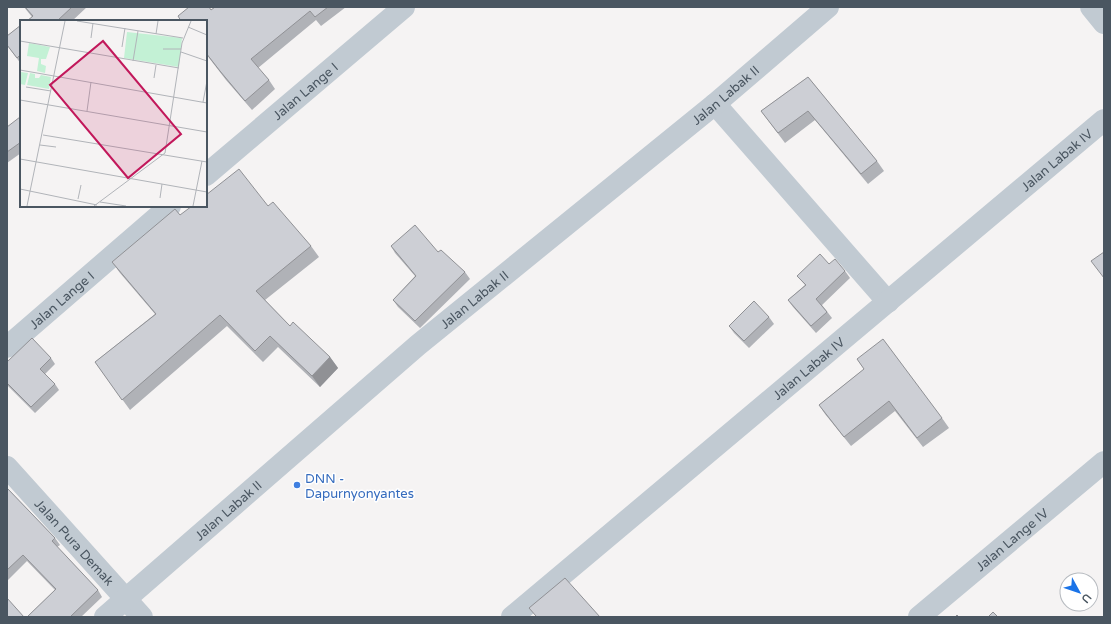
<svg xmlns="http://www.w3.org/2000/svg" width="1111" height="624" font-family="'Varela Round',sans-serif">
  <rect width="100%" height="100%" fill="#f5f3f3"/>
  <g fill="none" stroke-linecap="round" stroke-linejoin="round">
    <!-- minor -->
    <g stroke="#c1cad2" stroke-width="22">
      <polyline points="1091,7 1104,23"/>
      <polyline points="715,104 888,302"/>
      <path id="s1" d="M206,175L404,7"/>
      <path id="s2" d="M7,347L170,206"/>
      <path id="s3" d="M7,467L142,617"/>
      <path id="s4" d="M105,617L418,345L715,104L828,7"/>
      <path id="s5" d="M512,617L1104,120"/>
      <path id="s6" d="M919,617L1104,462"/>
    </g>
  </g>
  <!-- wall -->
  <g fill="#b0b2b7">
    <polygon points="24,7 87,7 72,21 27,21 32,17"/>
    <polygon points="215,7 346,7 321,26 316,20 258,68 269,80 275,89 252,110 226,80 206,54 206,21 211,10"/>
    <polygon points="21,25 21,64 7,45 7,36"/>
    <polygon points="808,77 877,161 884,171 868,184 815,120 785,143 761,111"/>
    <polygon points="21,118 21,153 7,163 7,127"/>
    <polygon points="268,206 311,246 319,257 265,300 290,326 330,357 338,368 320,387 278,347 263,362 227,326 130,410 95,362 155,314 120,273 112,262 180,215"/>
    <polygon points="391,246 438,252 465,272 470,279 420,328 398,307 393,300 415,276 395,253"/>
    <polygon points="829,264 845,271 850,278 822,305 832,318 816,333 793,307 788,300 805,285 797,276"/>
    <polygon points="769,317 774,324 749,348 734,333 729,326"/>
    <polygon points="51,358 55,364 45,374 55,384 59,390 35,413 7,385 7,362"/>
    <polygon points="857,359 942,418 949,428 923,447 895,411 851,446 825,414 819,405 864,369"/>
    <polygon points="7,488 55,538 60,545 57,547 98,590 102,597 81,617 27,617 55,590 27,561 7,581"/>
  </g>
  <!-- shaded-wall -->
  <polygon fill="#909195" points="330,357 338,368 320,387 312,376"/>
  <!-- building -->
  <g fill="#cdcfd5" stroke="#909195">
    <polygon points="25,7 72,7 57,21 27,21 33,16"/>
    <polygon points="189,7 209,7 211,10 215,7 328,7 315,17 310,11 251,59 269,80 245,101 220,71 206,53 206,21 181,21 178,16"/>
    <polygon points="21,25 21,54 17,58 7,45 7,36"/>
    <polygon points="808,77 877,161 861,174 808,111 778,133 761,111"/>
    <polygon points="20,117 21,118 21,142 7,152 7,127"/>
    <polygon points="239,169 268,206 273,202 311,246 256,291 290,326 293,322 330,357 312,376 270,336 255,351 220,315 122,400 95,362 156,314 112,262 175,209 180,215 192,206 206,206 206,195"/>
    <polygon points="415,225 438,252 441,250 465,272 415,321 393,300 416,276 391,246"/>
    <polygon points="1104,252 1104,278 1091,261"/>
    <polygon points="820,254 829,264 835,259 845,271 816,299 827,312 811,326 788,300 806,285 797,276"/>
    <polygon points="754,301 769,317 744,341 729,326"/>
    <polygon points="32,338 51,358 40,369 55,384 31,407 7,383 7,362"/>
    <polygon points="883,339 942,418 917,438 889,401 844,437 819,405 864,369 857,359"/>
    <polygon points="7,488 55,538 52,541 98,590 70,617 27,617 56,589 23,555 7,570"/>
    <polygon points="565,578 600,617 535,617 536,616 529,608"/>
    <polygon points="7,598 24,617 7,617"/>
    <polygon points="993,612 998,617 988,617"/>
    <polygon points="957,615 959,617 955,617"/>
  </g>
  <!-- markers -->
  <circle fill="#3f7fe0" stroke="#fff" stroke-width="1.5" cx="297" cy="485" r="4"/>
  <g text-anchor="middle" stroke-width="3" stroke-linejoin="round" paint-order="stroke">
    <!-- street labels -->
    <g font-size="13" fill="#4a5661" stroke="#fff">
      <text dy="5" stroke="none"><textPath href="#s1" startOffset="130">Jalan Lange I</textPath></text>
      <text dy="5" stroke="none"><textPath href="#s4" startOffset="811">Jalan Labak II</textPath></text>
      <text dy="5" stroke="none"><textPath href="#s5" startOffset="711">Jalan Labak IV</textPath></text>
      <text dy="5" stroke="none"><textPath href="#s2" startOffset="72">Jalan Lange I</textPath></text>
      <text dy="5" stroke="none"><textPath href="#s4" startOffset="487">Jalan Labak II</textPath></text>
      <text dy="5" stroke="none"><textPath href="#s5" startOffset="387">Jalan Labak IV</textPath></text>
      <text dy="5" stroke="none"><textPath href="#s4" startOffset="163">Jalan Labak II</textPath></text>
      <text dy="5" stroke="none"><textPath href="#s6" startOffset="121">Jalan Lange IV</textPath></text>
      <text dy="5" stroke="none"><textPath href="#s3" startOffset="101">Jalan Pura Demak</textPath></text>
    </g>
    <!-- shop labels -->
    <g font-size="13" fill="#366cbe" stroke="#fff" text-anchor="start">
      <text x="305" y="483">DNN -<tspan x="305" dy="15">Dapurnyonyantes</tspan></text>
    </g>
  </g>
  <!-- overview -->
  <g transform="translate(20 20)">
    <rect width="187" height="187" fill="#f5f3f3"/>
    <path d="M107,12L162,18L159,47L104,38ZM9,23L30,27L26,39H21V44L26,46L25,53L17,51L19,38L7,36ZM1,52L8,53L5,65L0,64ZM10,53L15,54V58H19L21,55L31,57L29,69L7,65Z" fill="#c3f1d5"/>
    <path fill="none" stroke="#b1b4b9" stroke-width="1" d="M57,1L163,18M168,7L187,15M136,14L138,1M71,18L73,3M0,21L159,48M102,27L105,8M143,29H161M161,32L187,41M113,41L118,11M0,50L187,83M134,58L136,45M6,67L31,71M0,80L187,112M183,82L187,61M67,91L71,62M23,115L187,142M20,125L36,127M0,139L187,172M0,169L77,185M140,178L142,164M58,179L61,165M80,182L106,186M7,186L45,1M74,186L145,133L162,23L171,1M173,186L182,141"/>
    <path fill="#c2185b" fill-opacity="0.15" stroke="#c2185b" stroke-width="2" d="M83,21L161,114L108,158L30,65Z"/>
    <rect width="187" height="187" fill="none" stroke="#4a5661" stroke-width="2"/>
  </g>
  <!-- border -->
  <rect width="1111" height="624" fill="none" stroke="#4a5661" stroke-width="16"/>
  <!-- north arrow -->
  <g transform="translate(1079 592) rotate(130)"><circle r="19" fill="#ffffff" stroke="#b7bbc0"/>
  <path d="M0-3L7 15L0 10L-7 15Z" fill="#1a73e8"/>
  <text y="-6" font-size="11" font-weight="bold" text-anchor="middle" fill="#4a5661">U</text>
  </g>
</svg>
